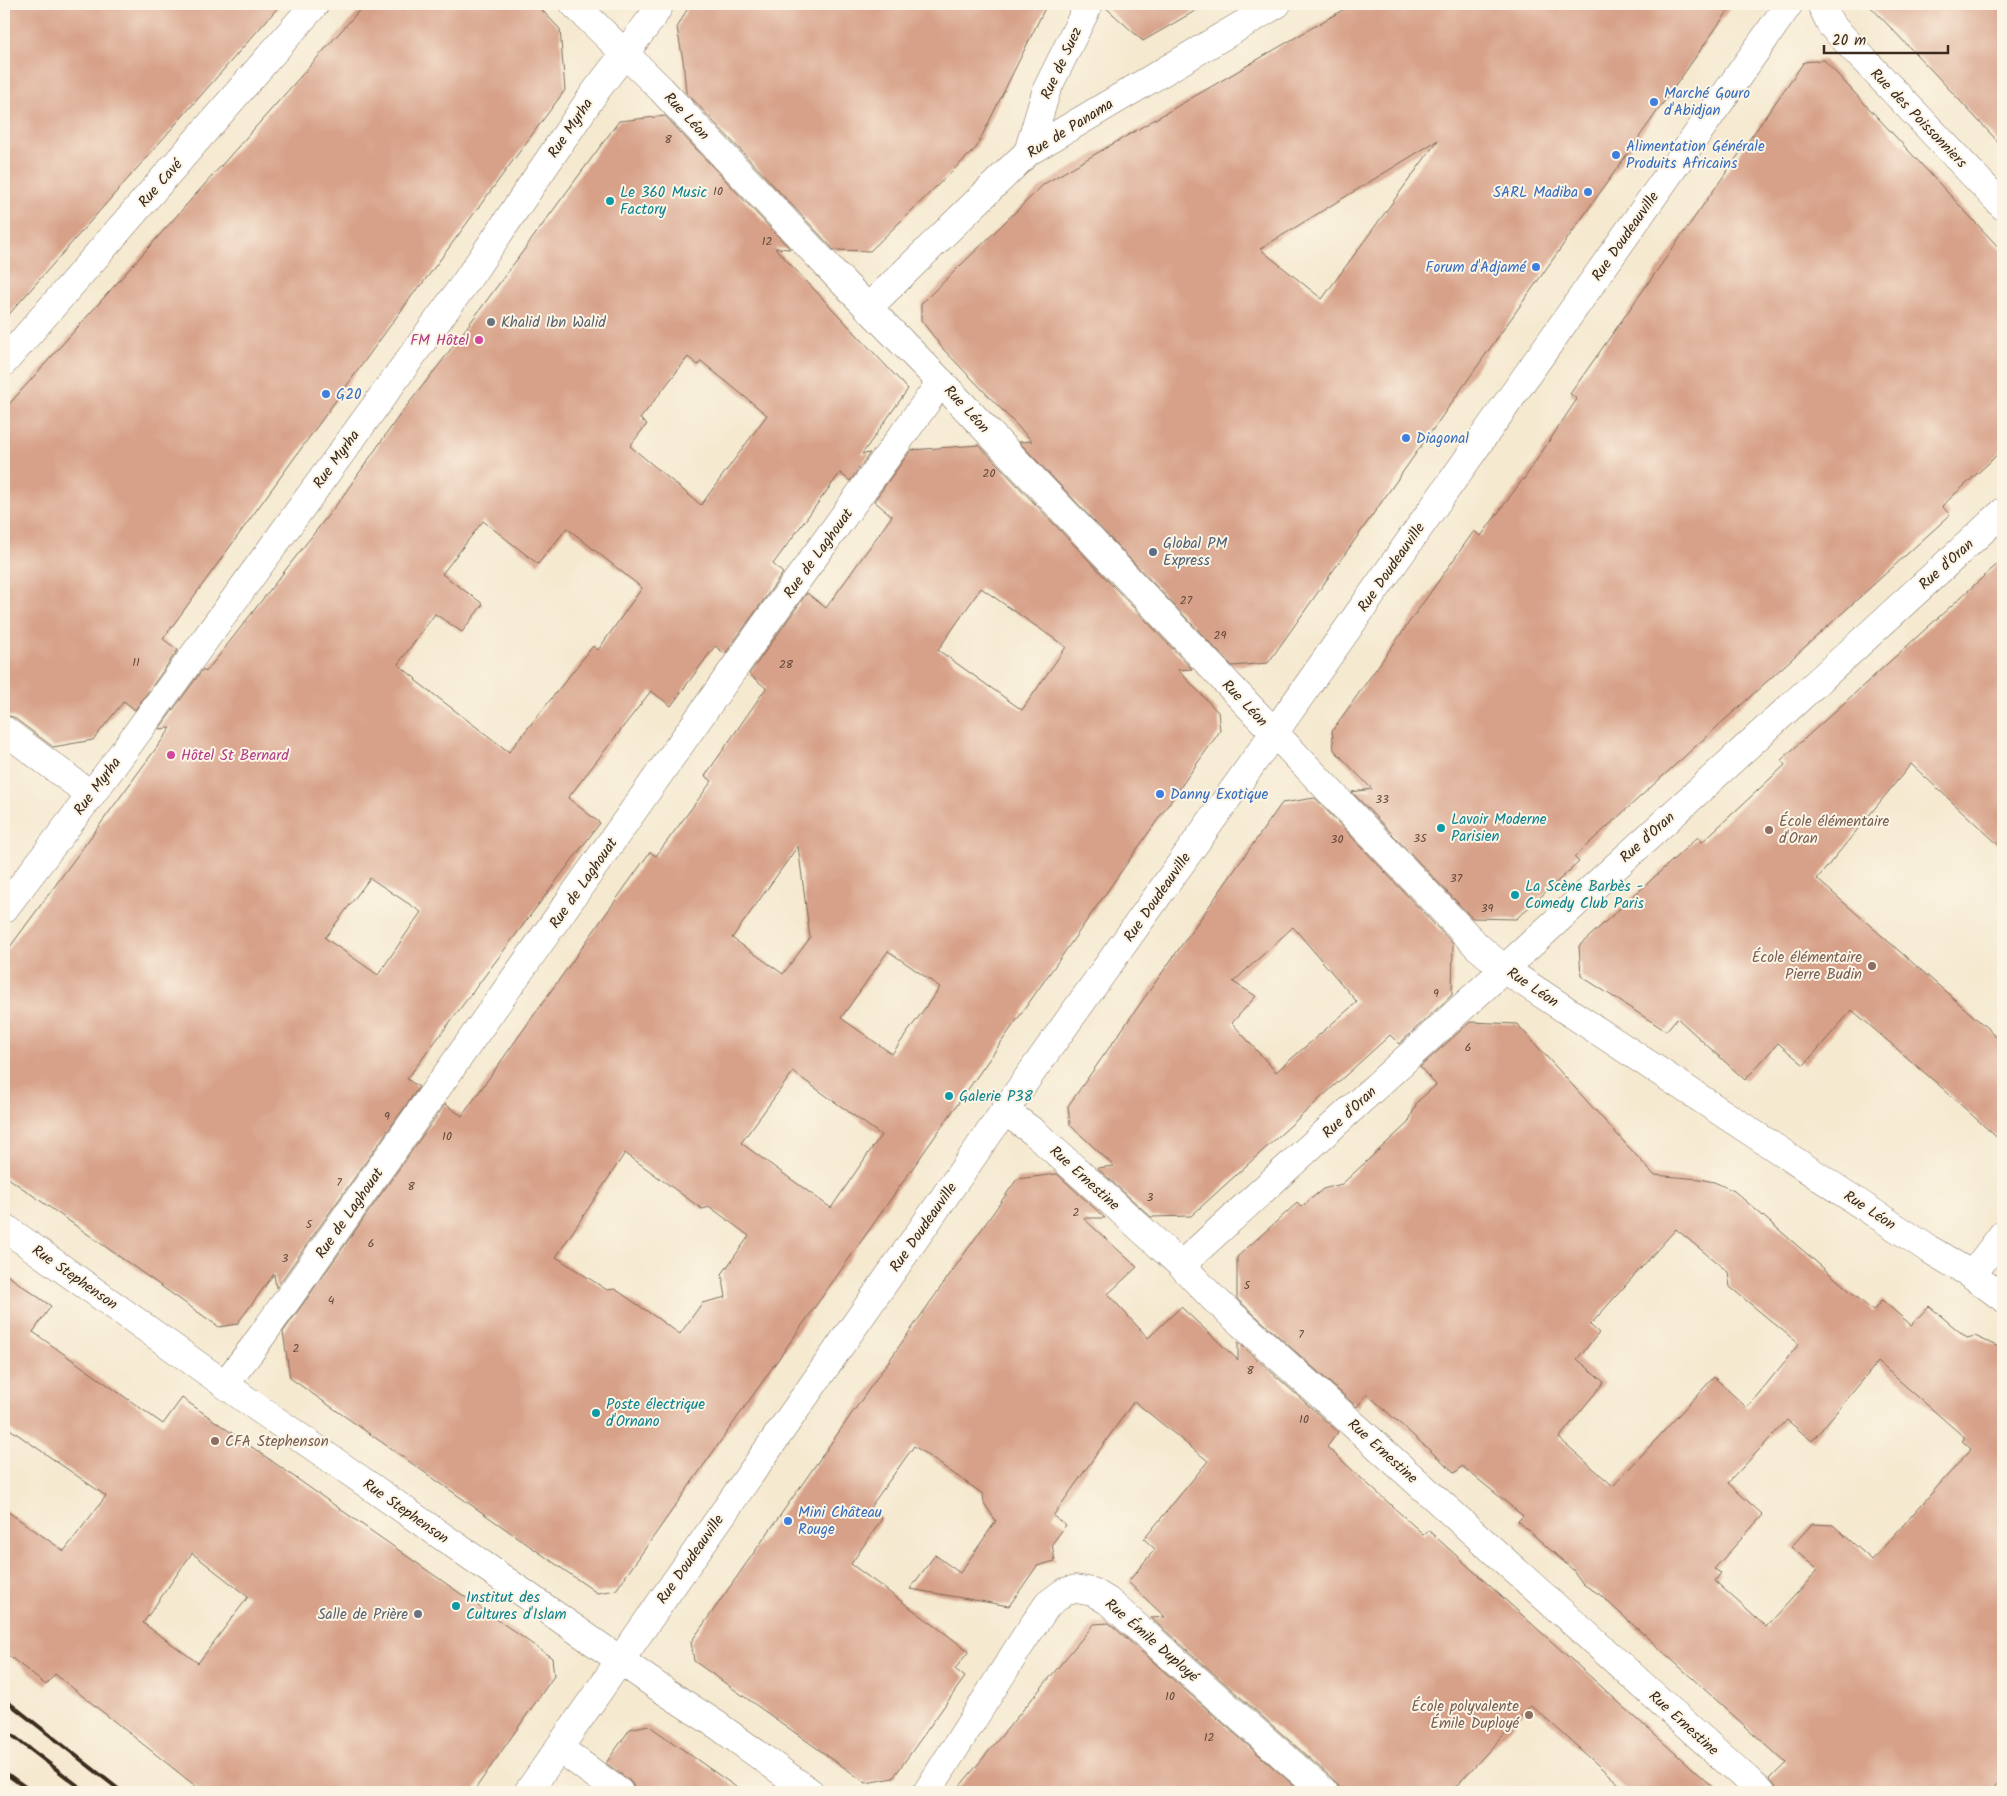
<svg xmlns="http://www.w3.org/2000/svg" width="2007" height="1796" font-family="Kalam,sans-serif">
  <rect width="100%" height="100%" fill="#fcf5e5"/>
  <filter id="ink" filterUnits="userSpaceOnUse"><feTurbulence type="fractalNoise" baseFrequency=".02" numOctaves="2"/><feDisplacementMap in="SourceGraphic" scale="10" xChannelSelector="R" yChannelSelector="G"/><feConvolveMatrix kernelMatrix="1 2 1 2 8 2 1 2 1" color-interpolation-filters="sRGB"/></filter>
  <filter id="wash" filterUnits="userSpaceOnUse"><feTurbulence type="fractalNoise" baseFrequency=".0096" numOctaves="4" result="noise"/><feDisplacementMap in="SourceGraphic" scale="20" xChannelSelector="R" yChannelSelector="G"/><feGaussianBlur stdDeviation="1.12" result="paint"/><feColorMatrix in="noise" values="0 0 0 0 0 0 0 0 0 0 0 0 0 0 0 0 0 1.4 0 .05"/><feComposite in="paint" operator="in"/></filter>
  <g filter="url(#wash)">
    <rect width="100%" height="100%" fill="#f5e9d0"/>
    <g id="blocks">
      <!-- building -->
      <g fill="#d7a088" fill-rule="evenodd">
        <polygon points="4,4 281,4 4,320"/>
        <polygon points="365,4 536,4 560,29 565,90 420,287 419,286 163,639 178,650 135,710 124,701 93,740 53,747 13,717 4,715 4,410"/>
        <polygon points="690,4 1047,4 976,148 870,251 834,250 686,92 683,60 677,28"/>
        <polygon points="1104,4 1207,4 1143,41 1104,6"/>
        <path d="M1353,4H1733L1268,663L1232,666L1019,442L1032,441L943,349L921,320V304L1044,184ZM1438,140L1322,299L1260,249Z"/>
        <polygon points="1868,4 2003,4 2003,147 1935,74"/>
        <polygon points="1824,60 2003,252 2003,448 1991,461 1942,506 1950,515 1574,857 1579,862 1516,919 1472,918 1352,792 1372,789 1334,750 1332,731 1474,531 1481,536 1523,479 1524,479 1577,399 1570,394 1804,62"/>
        <path d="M665,116L790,249L775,248L908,389L862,454L870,453L850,481L840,473L773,564L783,573L725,654L715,646L671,706L651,691L568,798L600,823L407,1079L419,1087L276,1288L274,1274L237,1324L219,1327L4,1175V955L171,728L159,729L203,669L206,672L340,500L399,416L442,361L619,121ZM688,357L698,365L701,361L767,415L701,505L630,446L647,424L640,419ZM483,521L538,564L567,528L642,588L598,650L593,646L509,752L415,680L416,679L398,664L435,614L462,632L483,604L442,574ZM370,878L421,912L378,975L325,938Z"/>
        <path d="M979,445L1192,669L1178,670L1218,712L1220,731L616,1590L597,1593L290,1378L283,1332L445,1104L462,1116L650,852L656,856L712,781L705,776L766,688L749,674L807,593L826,608L892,516L874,501L911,450ZM981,588L1066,647L1022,710L938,650ZM798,846L810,938L783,974L732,938ZM888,951L940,987L892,1054L841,1018ZM793,1072L881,1135L831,1208L741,1143ZM625,1153L702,1209L710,1207L749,1236L722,1274L726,1297L702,1303L680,1334L615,1289L607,1290L556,1257Z"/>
        <polygon points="2003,559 2003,849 1911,764 1817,879 2003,1042 2003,1143 1940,1086 1852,1010 1804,1065 1778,1043 1745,1080 1677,1018 1666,1031 1581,976 1579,946 1698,837 1702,842 1785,765 1781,760"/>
        <path d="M1315,798L1453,944L1452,995L1399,1044L1390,1035L1191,1216L1151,1217L1097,1168L1114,1166L1070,1125L1068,1106L1282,803ZM1293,927L1357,1002L1276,1072L1232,1023L1256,996L1233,982Z"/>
        <path d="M1470,1022L1517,1024L1654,1175L1700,1179L1714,1182L1734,1191L1873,1311L1882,1300L1911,1325L1929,1306L1967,1338L1975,1336L2003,1349V1779L1991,1792H1776V1787L1770,1779L1786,1763L1599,1594L1583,1584L1573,1570L1518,1521L1523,1516L1462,1466L1455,1473L1367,1394L1357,1407L1237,1299V1257L1297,1203L1301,1207L1323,1189L1342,1184L1408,1123L1417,1102L1436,1085L1420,1067ZM1676,1229L1728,1272L1730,1287L1799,1344L1747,1408L1714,1377L1613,1486L1559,1438L1604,1382L1577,1359L1599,1333L1590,1325ZM1878,1362L1965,1438L1962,1441L1971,1449L1872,1560L1833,1525L1812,1524L1791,1547L1818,1570L1766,1627L1715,1581L1721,1573L1714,1569L1763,1515L1728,1483L1787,1420L1812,1441Z"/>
        <polygon points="1057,1174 1105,1218 1083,1218 1137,1267 1108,1294 1148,1338 1181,1307 1238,1360 1238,1342 1338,1432 1327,1447 1424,1535 1428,1530 1718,1792 1628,1792 1531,1705 1451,1792 1339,1792 1339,1787 1334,1780 1151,1618 1165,1617 1128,1582 1155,1549 1144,1539 1208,1461 1134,1401 1053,1516 1066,1525 1052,1544 1055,1561 1037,1566 1009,1606 910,1589 935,1555 960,1573 996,1521 984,1503 983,1494 914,1446 869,1509 882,1519 851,1564 969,1651 955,1669 965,1677 893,1778 866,1783 694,1661 691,1642 1017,1179"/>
        <path d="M4,1273L51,1306L33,1332L163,1424L182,1398L552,1658L554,1676L473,1792H203L55,1674L46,1685L4,1652V1509L64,1551L106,1496L4,1425ZM192,1553L248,1597L198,1663L143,1623Z"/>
        <polygon points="1109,1623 1301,1792 955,1792 1094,1624"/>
        <polygon points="648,1725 743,1792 634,1792 633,1785 629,1780 606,1763 630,1729"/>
      </g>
    </g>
  </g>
  <g filter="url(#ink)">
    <use href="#blocks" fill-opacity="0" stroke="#7c6d5c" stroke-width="1"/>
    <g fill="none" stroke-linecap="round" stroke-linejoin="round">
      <defs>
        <g id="minor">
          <polyline points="574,4 661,89 836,275 941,382 1477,946 1504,969 1927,1248 1972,1275 2003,1298"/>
          <polyline points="1821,4 1831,25 2003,206"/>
          <polyline points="1028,152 1047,89 1089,4"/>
          <polyline points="868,308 1028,152 1277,4"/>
          <polyline points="4,362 315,4"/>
          <polyline points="4,730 91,795"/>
          <polyline points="4,909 110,770 465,283 595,92 652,18 660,4"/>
          <polyline points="1005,1111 1035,1133 1157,1243 1181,1265 1212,1297 1761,1792"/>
          <polyline points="4,1227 255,1406 657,1686 717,1725 810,1792"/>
          <polyline points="1181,1265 2003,512"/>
          <polyline points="1972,1275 2003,1234"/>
          <polyline points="225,1384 253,1348 764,626 941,382"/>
          <polyline points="559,1748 619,1792"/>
          <polyline points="528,1792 1031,1073 1274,733 1789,4"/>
          <polyline points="927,1792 1024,1639 1048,1604 1064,1592 1076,1589 1093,1592 1108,1601 1324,1792"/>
        </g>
      </defs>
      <!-- minor casing -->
      <use href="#minor" stroke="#7c6d5c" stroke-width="29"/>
      <!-- minor -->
      <use href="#minor" stroke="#fff" stroke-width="28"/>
      <!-- rail -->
      <g stroke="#3b2a1e" stroke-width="4">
        <polyline points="4,1699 122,1792"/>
        <polyline points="4,1729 86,1792"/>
        <polyline points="4,1772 32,1792"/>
      </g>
    </g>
  </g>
  <!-- markers -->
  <g fill="#3f7fe0" stroke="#fcf5e5" stroke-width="2">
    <circle cx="1654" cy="102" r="5"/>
    <circle cx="1616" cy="155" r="5"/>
    <circle cx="1588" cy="192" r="5"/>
    <circle cx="1536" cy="267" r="5"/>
    <circle cx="326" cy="394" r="5"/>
    <circle cx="1406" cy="438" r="5"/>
    <circle cx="1160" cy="794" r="5"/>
    <circle cx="788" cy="1521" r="5"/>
  </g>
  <g fill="#0f9aa8" stroke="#fcf5e5" stroke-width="2">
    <circle cx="610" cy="201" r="5"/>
    <circle cx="1441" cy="828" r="5"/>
    <circle cx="1515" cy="895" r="5"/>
    <circle cx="949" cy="1096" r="5"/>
    <circle cx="596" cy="1413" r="5"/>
    <circle cx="456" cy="1606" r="5"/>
  </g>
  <g fill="#6b7280" stroke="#fcf5e5" stroke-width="2">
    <circle cx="491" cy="322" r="5"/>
    <circle cx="418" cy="1614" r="5"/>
  </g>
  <g fill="#d1479c" stroke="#fcf5e5" stroke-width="2">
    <circle cx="479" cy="340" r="5"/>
    <circle cx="171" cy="755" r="5"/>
  </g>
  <circle fill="#5c6f8a" stroke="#fcf5e5" stroke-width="2" cx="1153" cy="552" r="5"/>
  <g fill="#8d6e63" stroke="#fcf5e5" stroke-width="2">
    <circle cx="1769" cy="830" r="5"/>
    <circle cx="1872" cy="966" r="5"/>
    <circle cx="215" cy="1441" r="5"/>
    <circle cx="1529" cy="1715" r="5"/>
  </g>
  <g text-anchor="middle" stroke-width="4" stroke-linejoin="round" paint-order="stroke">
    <!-- number labels -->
    <g font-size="12" fill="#624838">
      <text x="668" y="143">8</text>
      <text x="718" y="195">10</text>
      <text x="767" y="245">12</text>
      <text x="989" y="477">20</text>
      <text x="1186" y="604">27</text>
      <text x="1220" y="639">29</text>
      <text x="136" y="666">11</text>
      <text x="786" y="668">28</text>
      <text x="1382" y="803">33</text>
      <text x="1420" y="842">35</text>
      <text x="1337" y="843">30</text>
      <text x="1456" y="882">37</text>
      <text x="1487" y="912">39</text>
      <text x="1436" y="997">9</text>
      <text x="1468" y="1051">6</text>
      <text x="387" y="1120">9</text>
      <text x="447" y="1140">10</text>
      <text x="339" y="1186">7</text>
      <text x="411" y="1190">8</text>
      <text x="1150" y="1201">3</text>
      <text x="1076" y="1216">2</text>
      <text x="309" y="1228">5</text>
      <text x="371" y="1247">6</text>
      <text x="285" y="1262">3</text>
      <text x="1247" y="1289">5</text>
      <text x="331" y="1304">4</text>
      <text x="1301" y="1338">7</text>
      <text x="296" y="1352">2</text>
      <text x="1250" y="1374">8</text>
      <text x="1304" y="1423">10</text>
      <text x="1170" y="1700">10</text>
      <text x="1209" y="1741">12</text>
    </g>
    <!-- street labels -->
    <g font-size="15" fill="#3b2a1e" stroke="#fcf5e5">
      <text transform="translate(1061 63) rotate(-65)" y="5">Rue de Suez</text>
      <text transform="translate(687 116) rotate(47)" y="5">Rue Léon</text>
      <text transform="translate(1919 118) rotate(46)" y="5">Rue des Poissonniers</text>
      <text transform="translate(570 128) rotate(-56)" y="5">Rue Myrha</text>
      <text transform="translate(1070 128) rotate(-32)" y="5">Rue de Panama</text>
      <text transform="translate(160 183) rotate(-49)" y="5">Rue Cavé</text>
      <text transform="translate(1625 236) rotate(-55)" y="5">Rue Doudeauville</text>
      <text transform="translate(967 409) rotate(47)" y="5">Rue Léon</text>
      <text transform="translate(336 459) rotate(-54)" y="5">Rue Myrha</text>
      <text transform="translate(818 553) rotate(-54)" y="5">Rue de Laghouat</text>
      <text transform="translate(1946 564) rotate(-42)" y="5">Rue d'Oran</text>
      <text transform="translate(1391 567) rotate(-55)" y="5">Rue Doudeauville</text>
      <text transform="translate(1245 703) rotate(46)" y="5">Rue Léon</text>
      <text transform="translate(97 786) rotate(-53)" y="5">Rue Myrha</text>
      <text transform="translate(1647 837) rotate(-42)" y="5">Rue d'Oran</text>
      <text transform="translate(583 883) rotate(-55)" y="5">Rue de Laghouat</text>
      <text transform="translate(1157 897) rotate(-55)" y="5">Rue Doudeauville</text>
      <text transform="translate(1533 987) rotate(34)" y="5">Rue Léon</text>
      <text transform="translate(1349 1112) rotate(-43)" y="5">Rue d'Oran</text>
      <text transform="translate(1085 1178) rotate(42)" y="5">Rue Ernestine</text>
      <text transform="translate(1870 1210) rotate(33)" y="5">Rue Léon</text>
      <text transform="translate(349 1213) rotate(-55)" y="5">Rue de Laghouat</text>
      <text transform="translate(923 1227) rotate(-55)" y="5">Rue Doudeauville</text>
      <text transform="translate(75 1277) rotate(35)" y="5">Rue Stephenson</text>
      <text transform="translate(1383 1451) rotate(42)" y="5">Rue Ernestine</text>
      <text transform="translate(406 1511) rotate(35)" y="5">Rue Stephenson</text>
      <text transform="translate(690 1559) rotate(-55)" y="5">Rue Doudeauville</text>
      <text transform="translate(1152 1640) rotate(41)" y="5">Rue Émile Duployé</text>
      <text transform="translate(1684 1723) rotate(42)" y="5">Rue Ernestine</text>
    </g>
    <!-- shop labels -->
    <g font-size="15" fill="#366cbe" stroke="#fcf5e5" text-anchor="start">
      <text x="1664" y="98">Marché Gouro<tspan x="1664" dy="17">d'Abidjan</tspan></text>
      <text x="1626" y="151">Alimentation Générale<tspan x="1626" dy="17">Produits Africains</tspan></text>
      <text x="1578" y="197" text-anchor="end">SARL Madiba</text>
      <text x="1526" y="272" text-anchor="end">Forum d'Adjamé</text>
      <text x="336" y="399">G20</text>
      <text x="1416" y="443">Diagonal</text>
      <text x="1170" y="799">Danny Exotique</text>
      <text x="798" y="1517">Mini Château<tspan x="798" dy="17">Rouge</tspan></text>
    </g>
    <!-- culture labels -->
    <g font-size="15" fill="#0d838f" stroke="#fcf5e5" text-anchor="start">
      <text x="620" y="197">Le 360 Music<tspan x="620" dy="17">Factory</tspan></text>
      <text x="1451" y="824">Lavoir Moderne<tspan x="1451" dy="17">Parisien</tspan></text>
      <text x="1525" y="891">La Scène Barbès -<tspan x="1525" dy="17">Comedy Club Paris</tspan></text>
      <text x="959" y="1101">Galerie P38</text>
      <text x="606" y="1409">Poste électrique<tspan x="606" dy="17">d'Ornano</tspan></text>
      <text x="466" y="1602">Institut des<tspan x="466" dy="17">Cultures d'Islam</tspan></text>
    </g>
    <!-- worship labels -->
    <g font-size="15" fill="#5b616d" stroke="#fcf5e5" text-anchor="start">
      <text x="501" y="327">Khalid Ibn Walid</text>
      <text x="408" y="1619" text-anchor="end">Salle de Prière</text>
    </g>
    <!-- hotel labels -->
    <g font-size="15" fill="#b23c85" stroke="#fcf5e5" text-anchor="end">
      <text x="469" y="345">FM Hôtel</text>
      <text x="181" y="760" text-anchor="start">Hôtel St Bernard</text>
    </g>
    <!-- service labels -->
    <g font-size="15" fill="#4e5e75" stroke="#fcf5e5" text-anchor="start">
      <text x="1163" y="548">Global PM<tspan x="1163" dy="17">Express</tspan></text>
    </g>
    <!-- education labels -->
    <g font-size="15" fill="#785e54" stroke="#fcf5e5" text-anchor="start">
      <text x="1779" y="826">École élémentaire<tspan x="1779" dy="17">d'Oran</tspan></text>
      <text x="1862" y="962" text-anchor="end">École élémentaire<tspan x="1862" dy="17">Pierre Budin</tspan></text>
      <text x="225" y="1446">CFA Stephenson</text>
      <text x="1519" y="1711" text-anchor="end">École polyvalente<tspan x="1519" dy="17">Émile Duployé</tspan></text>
    </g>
  </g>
  <!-- margin -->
  <rect width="2007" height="1796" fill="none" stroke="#fcf5e5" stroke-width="20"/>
  <!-- scale -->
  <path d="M1824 45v8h124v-8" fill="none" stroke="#3b2a1e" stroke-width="2.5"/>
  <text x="1832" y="45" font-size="15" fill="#3b2a1e" stroke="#fcf5e5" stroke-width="4" paint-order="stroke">20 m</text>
</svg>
